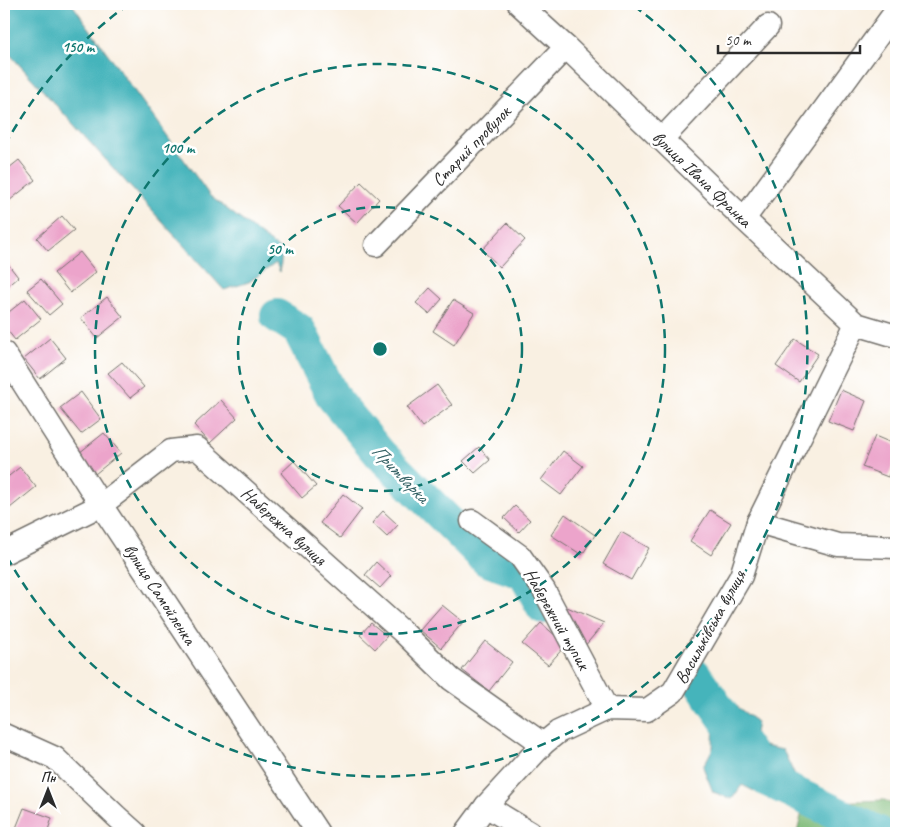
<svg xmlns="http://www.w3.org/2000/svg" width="900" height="837" font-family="Caveat,sans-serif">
  <rect width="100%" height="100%" fill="#fff"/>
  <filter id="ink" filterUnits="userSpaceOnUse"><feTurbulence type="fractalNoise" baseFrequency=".02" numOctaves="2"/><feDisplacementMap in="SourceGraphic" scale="10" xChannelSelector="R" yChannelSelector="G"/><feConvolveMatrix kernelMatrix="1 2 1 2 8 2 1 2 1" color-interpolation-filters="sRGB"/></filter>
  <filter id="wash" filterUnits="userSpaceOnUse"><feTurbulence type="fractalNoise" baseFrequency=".0096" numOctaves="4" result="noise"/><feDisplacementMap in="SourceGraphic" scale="20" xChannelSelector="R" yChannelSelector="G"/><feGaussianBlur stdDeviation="1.12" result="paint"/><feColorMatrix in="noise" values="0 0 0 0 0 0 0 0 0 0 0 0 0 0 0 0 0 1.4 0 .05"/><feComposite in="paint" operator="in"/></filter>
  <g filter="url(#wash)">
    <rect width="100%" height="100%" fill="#f9f0e2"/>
    <!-- forest -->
    <polygon fill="#80bc7a" stroke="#567452" points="885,800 896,807 896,833 797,833 804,803"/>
    <!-- water -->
    <g fill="#44b4bb" stroke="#387073">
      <polygon points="4,4 72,4 210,196 282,251 280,272 276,263 249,282 224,290 4,48"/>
      <polygon points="735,705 757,722 753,744 783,750 796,778 764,796 742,785 732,799 713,792 703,767 713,748 714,709"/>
    </g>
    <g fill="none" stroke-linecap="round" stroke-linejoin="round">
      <!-- river -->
      <g stroke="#44b4bb" stroke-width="34">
        <polyline points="277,316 299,330 333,397 380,454 487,560 524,573 543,607"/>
        <polyline points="694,674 767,780 879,833"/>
      </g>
    </g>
    <g id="blocks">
      <!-- building -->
      <g fill="#eca4cb">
        <polygon points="19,160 35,180 9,201 4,195 4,172"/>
        <polygon points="361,182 379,199 357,223 338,206"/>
        <polygon points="62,216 74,230 48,251 37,238"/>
        <polygon points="507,223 525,240 500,267 482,250"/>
        <polygon points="80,252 96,272 70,293 54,273"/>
        <polygon points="4,259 18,277 4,289"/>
        <polygon points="41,279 62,304 49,315 27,290"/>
        <polygon points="430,288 442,299 429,314 416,303"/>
        <polygon points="107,297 123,317 97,338 81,318"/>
        <polygon points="25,299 41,319 15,340 4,326 4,316"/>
        <polygon points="453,300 474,313 454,345 433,331"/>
        <polygon points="50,338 66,358 40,379 24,359"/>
        <polygon points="795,339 818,354 799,382 776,366"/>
        <polygon points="122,362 144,387 130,398 108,373"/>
        <polygon points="437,385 452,405 422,427 407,407"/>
        <polygon points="841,390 866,401 854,431 828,421"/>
        <polygon points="81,392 101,419 81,434 60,408"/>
        <polygon points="221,400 237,418 210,443 194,425"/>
        <polygon points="104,433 121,453 95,474 79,453"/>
        <polygon points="875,436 896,445 896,456 888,477 862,467"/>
        <polygon points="479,447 490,460 475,473 463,461"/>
        <polygon points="563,451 583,466 561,495 541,480"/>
        <polygon points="294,461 316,486 302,498 281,473"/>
        <polygon points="20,467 36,487 10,508 4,500 4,480"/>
        <polygon points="343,494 362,509 340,538 320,523"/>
        <polygon points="515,506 530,520 519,532 504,518"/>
        <polygon points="710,510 731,523 711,555 690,541"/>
        <polygon points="383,511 398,525 387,537 372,523"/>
        <polygon points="565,514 595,535 582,555 551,535"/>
        <polygon points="621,532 649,548 631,580 603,564"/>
        <polygon points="376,562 391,576 380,588 365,575"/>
        <polygon points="442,605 463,622 441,648 420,630"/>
        <polygon points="567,607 604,623 584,647 559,614"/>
        <polygon points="371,623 387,636 375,649 360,635"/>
        <polygon points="541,623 566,645 548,665 522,644"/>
        <polygon points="485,641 512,662 489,691 462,670"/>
        <polygon points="24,808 52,818 47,833 14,833"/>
      </g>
    </g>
  </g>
  <g filter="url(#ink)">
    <use href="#blocks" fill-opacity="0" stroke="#73706b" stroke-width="1"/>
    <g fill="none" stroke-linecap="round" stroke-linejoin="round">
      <defs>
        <g id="minor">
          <polyline points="519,4 566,47 744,219 856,324 896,336"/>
          <polyline points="662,139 768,26"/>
          <polyline points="744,219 896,11"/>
          <polyline points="376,245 566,47"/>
          <polyline points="4,353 101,505 318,833"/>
          <polyline points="472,521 520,556 544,590 607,709"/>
          <polyline points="758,522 838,545 896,547"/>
          <polyline points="4,553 101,505 171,451 197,448 404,633 451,679 543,744"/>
          <polyline points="4,735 55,758 116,816 135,833"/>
          <polyline points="486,806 530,833"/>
          <polyline points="466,833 486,806 543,744 558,732 607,709 647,710 673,692 741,576 758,522 856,324"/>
        </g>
      </defs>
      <!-- minor casing -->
      <use href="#minor" stroke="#73706b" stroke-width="25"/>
      <!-- minor -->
      <use href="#minor" stroke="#fff" stroke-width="22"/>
    </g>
  </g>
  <!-- distance rings -->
  <g fill="none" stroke="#0f766e" stroke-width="2.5" stroke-dasharray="9 6">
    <circle cx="380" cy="349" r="142"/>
    <circle cx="380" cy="349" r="285"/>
    <path d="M5 145A427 427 0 0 1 126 6M634 6A427 427 0 1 1 5 553"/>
  </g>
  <g text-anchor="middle" stroke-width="5" stroke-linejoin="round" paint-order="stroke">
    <!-- street labels -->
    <g font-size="18" fill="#2b2b2b" stroke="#fff">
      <text transform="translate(471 146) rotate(-46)" y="6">Старий провулок</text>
      <text transform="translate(702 179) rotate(44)" y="6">вулиця Івана Франка</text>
      <text transform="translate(284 526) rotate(42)" y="6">Набережна вулиця</text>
      <text transform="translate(160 594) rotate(57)" y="6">вулиця Самойленка</text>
      <text transform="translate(557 619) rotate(60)" y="6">Набережний тупик</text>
      <text transform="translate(710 627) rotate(-61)" y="6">Васильківська вулиця</text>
    </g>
    <!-- water labels -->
    <g font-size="19" font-style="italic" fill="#356265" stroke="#fff">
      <text transform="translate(401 473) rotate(46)" y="7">Притварка</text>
    </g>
  </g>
  <circle cx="380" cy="349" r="8" fill="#0f766e" stroke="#fff" stroke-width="2.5"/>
  <g font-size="15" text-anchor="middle" font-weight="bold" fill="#0f766e" stroke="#fff" stroke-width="5" stroke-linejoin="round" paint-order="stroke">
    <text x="78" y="52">150 m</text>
    <text x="178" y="153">100 m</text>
    <text x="280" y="254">50 m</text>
  </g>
  <!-- margin -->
  <rect width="900" height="837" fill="none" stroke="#fff" stroke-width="20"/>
  <!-- north arrow -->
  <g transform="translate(48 790)" stroke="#ffffff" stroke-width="4" paint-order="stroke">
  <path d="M0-4L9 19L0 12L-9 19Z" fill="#2b2b2b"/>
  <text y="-8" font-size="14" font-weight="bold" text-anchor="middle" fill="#2b2b2b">Пн</text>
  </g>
  <!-- scale -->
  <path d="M718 45v8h142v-8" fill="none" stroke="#2b2b2b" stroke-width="2.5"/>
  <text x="725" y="45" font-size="15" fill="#2b2b2b" stroke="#ffffff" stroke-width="4" paint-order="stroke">50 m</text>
</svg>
